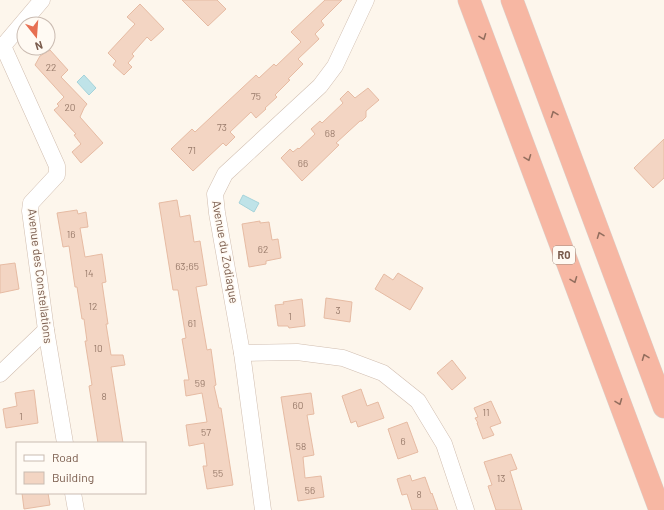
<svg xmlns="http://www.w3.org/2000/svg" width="664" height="510" font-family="Barlow,sans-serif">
  <rect width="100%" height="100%" fill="#fdf6ec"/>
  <!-- water -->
  <g fill="#bfe3e8" stroke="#a5d3da">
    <polygon points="84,75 96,88 89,95 77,82"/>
    <polygon points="243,195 259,203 254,212 239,203"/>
  </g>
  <!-- building -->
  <g fill="#f3d5c3" stroke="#e6bba3">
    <polygon points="182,0 217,0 226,9 208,26"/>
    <polygon points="325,0 342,0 321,21 324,25 315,34 319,39 298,59 303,64 288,79 290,80 275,95 277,97 265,108 266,109 256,118 251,112 230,132 235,137 226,146 223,143 193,171 171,149 192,129 195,132 256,75 259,78 274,64 276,66 301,42 291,32"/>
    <polygon points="140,4 164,29 151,41 147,37 132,54 134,56 128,63 132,67 124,75 113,65 116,61 108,53 135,24 127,17"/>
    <polygon points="50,50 68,70 61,77 87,104 84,108 80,117 103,143 81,163 72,152 81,144 74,135 76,134 54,110 59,106 57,104 64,97 35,65 40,56"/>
    <polygon points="368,88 379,100 366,111 366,117 362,121 360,121 336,143 339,145 302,181 281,158 290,149 293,152 298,148 299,149 315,134 311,129 320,121 322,123 343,103 340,99 348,91 355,98"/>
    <polygon points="664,139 664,178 653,188 634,168"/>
    <polygon points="177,200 180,217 190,215 194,242 200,241 207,285 196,287 207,350 211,349 216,385 214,386 219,408 221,408 233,485 207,489 203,466 207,466 204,443 189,446 186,425 207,422 202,393 186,396 184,380 189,380 182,339 186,338 178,290 173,290 159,203"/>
    <polygon points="77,210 78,214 86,212 88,227 80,228 85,257 102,254 106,282 102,283 108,324 106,324 111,355 123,355 125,365 111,367 123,443 98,443 89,386 92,385 85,341 87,341 84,319 82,319 77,287 75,287 69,246 63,247 57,213"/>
    <polygon points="260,221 260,223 269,222 272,240 278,239 281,258 266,261 266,264 249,267 242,224"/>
    <polygon points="15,263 19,289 0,293 0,265"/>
    <polygon points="398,273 423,288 410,310 375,289 384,274 393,280"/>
    <polygon points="326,298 352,302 350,322 324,318"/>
    <polygon points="302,299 305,326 289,328 288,326 278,326 275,305 284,304 283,302"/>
    <polygon points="452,360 466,378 452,390 437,373"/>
    <polygon points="361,389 367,406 378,402 384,418 358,427 356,421 351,423 342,396"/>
    <polygon points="34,390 38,423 6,428 3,409 17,406 15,393"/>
    <polygon points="311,393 314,414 307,415 314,455 303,457 305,478 321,476 324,497 298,501 281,397"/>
    <polygon points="491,401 501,423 490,427 494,435 483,439 477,423 478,423 475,418 478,417 474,408"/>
    <polygon points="407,422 418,452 398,459 388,429"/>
    <polygon points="511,454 517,469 510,471 522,510 496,510 488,486 492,485 484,462"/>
    <polygon points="410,475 412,481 425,477 431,494 432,493 438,510 412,510 407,494 402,495 397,479"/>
    <polygon points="22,493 48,493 50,505 24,509"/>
  </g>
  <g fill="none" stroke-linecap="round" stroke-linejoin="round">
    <defs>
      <g id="minor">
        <polyline points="42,0 3,46 57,166 57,175 31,203 30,211 46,330 65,443"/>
        <polyline points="242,353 297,352 343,358 383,373 418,401 444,444 466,510"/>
        <polyline points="0,374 46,330"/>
        <polyline points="73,493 76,510"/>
        <polyline points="263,510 242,353 217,213 215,194 225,174 320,86 335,66 366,0"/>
      </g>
      <g id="highway">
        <polyline points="469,0 660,510"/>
        <polyline points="512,0 664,407"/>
      </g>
    </defs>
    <!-- minor casing -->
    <use href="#minor" stroke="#d1beb0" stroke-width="17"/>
    <!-- highway casing -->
    <use href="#highway" stroke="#dad1cd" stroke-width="23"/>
    <!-- minor -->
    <use href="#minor" stroke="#fff" stroke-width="16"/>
    <!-- highway -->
    <use href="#highway" stroke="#f7b7a3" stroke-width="22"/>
  </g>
  <!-- one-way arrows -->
  <defs><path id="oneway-chevron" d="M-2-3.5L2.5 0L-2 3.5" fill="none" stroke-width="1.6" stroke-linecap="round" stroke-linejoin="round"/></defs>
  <g stroke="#936e5e">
    <use href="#oneway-chevron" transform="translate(483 37) rotate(69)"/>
    <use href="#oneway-chevron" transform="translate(554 114) rotate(-111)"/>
    <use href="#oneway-chevron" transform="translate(528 158) rotate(69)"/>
    <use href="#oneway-chevron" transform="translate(600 235) rotate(-111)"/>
    <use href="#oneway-chevron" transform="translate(574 280) rotate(69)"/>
    <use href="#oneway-chevron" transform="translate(645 357) rotate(-111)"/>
    <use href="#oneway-chevron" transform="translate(619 402) rotate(69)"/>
  </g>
  <g text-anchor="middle" stroke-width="3" stroke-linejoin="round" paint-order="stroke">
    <!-- number labels -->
    <g font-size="10" fill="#987a6a">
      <text x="51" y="71">22</text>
      <text x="256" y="100">75</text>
      <text x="70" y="111">20</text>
      <text x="222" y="131">73</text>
      <text x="330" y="137">68</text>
      <text x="192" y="154">71</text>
      <text x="303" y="167">66</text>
      <text x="71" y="238">16</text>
      <text x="263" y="253">62</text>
      <text x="187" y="270">63;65</text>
      <text x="89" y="277">14</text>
      <text x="93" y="310">12</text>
      <text x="338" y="314">3</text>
      <text x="290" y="320">1</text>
      <text x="192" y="327">61</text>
      <text x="98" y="352">10</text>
      <text x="200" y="387">59</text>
      <text x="104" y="400">8</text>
      <text x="298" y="409">60</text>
      <text x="486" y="416">11</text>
      <text x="21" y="420">1</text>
      <text x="206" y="436">57</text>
      <text x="403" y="445">6</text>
      <text x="301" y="450">58</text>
      <text x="218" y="477">55</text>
      <text x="501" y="482">13</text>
      <text x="310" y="494">56</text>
      <text x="419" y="498">8</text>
    </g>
    <!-- shield labels -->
    <rect fill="#fffaf3" stroke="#a28b7f" stroke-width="1" x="553" y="246" width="22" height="18" rx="3"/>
    <g font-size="11" font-weight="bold" fill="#7a5c4d">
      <text x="564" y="259">R0</text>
    </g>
    <!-- street labels -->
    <g font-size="12" fill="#7a5c4d" stroke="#fffaf3">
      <text transform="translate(225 252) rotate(80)" y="4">Avenue du Zodiaque</text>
      <text transform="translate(40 276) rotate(83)" y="4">Avenue des Constellations</text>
    </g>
  </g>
  <!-- legend -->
  <rect x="16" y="442" width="130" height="52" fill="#fffaf3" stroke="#cabbb1"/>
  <rect x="24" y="455" width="20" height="6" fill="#ffffff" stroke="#cabbb1"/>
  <text x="52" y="462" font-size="12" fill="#7a5c4d">Road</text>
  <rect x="24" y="472" width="20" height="12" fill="#f3d5c3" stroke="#cabbb1"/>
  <text x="52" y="482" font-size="12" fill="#7a5c4d">Building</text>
  <!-- north arrow -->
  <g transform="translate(36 36) rotate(163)"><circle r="19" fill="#fffaf3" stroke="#cabbb1"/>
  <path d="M0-3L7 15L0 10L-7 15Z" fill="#e76f51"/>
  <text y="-6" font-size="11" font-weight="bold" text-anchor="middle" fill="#7a5c4d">N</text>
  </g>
</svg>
